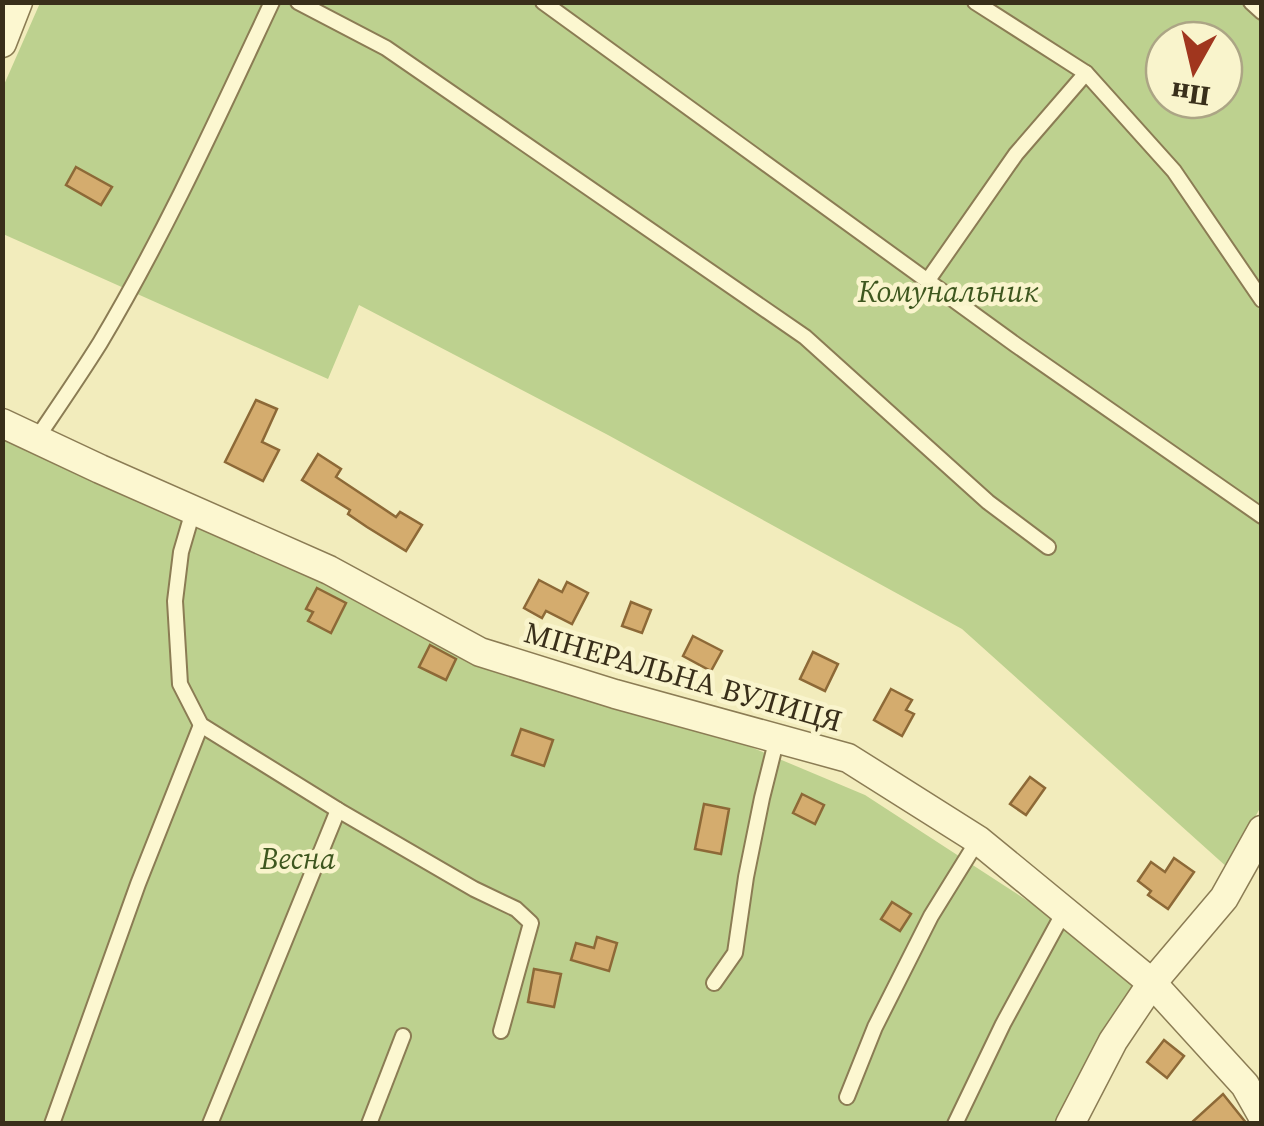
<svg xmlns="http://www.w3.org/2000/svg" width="1264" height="1126" font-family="'Source Serif 4',serif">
  <rect width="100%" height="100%" fill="#f2ecbc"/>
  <!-- green -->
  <g fill="#bdd18f" fill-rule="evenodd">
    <path d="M40,3H1261V806L1228,868L962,629L608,435L359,305L328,379L3,234V87ZM1164,40H1224V100H1164Z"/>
    <polygon points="3,434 294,561 529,682 722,735 865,795 1034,905 1135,988 1060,1123 3,1124"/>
  </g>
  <!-- building -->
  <g fill="#d4ac6e" stroke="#8d6937" stroke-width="2.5">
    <polygon points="76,167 112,187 101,205 66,185"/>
    <polygon points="256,400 277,409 262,442 279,450 263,481 225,462"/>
    <polygon points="318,454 341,469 336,477 396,517 400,512 422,525 406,551 367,527 348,514 350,510 302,480"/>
    <polygon points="539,580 562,592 567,582 588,593 572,624 546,611 542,618 524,608"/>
    <polygon points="317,588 346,603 331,633 308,621 313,612 306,609"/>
    <polygon points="631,602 651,610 642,633 622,626"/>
    <polygon points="693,636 722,651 711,671 683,656"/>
    <polygon points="430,645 456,659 446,680 419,667"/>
    <polygon points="813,652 838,664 825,691 800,679"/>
    <polygon points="891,689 912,700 906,710 914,714 902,736 874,720"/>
    <polygon points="521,729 553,740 544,766 512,755"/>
    <polygon points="1030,777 1045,788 1026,815 1010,804"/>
    <polygon points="802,794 824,805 815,824 793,813"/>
    <polygon points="704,804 729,809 721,854 695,849"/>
    <polygon points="1174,858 1194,872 1168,909 1148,895 1151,891 1138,881 1151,862 1165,872"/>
    <polygon points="892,902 911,914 900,931 881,919"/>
    <polygon points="597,937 617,943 609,971 571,960 576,943 594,948"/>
    <polygon points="534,969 561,974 554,1007 528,1002"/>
    <polygon points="1164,1040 1184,1056 1167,1078 1147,1062"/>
    <polygon points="1223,1094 1247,1124 1190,1124"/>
  </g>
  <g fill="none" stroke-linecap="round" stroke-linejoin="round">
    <defs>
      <g id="service">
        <polyline points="298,2 386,48 805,337 988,502 1048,547"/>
        <polyline points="543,2 1016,345 1262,516"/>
        <polyline points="975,2 1086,73 1174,171 1262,300"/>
        <polyline points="1251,2 1262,12"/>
        <polyline points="928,280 1016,154 1086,73"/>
        <path d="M37,438C58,407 80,375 100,343C165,234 218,117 272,2"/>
        <polyline points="193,511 181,552 175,601 180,684 201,725 338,810 474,889 516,909 531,923 501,1031"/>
        <polyline points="714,983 735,953 746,877 762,798 777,738"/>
        <polyline points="847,1097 875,1027 931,916 978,840"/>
        <polyline points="52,1124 138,884 201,725"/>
        <polyline points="210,1124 338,810"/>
        <polyline points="369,1124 403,1036"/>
        <polyline points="955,1124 1003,1024 1065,910"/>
      </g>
      <g id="minor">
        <polyline points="2,43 18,2"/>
        <polyline points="2,423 100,469 329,570 480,652 615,694 848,758 978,840 1152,983 1245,1085 1262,1115"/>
        <polyline points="1070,1124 1113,1041 1152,983 1224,898 1262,830"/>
      </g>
    </defs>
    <!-- service casing -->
    <use href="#service" stroke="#8b7c54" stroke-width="18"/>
    <!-- minor casing -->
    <use href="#minor" stroke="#8b7c54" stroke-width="31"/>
    <!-- service -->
    <use href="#service" stroke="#fcf7d0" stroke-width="14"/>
    <!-- minor -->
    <use href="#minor" stroke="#fcf7d0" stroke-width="28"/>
  </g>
  <g text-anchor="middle" stroke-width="9" stroke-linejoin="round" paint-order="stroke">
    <!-- park labels -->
    <g font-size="30" font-style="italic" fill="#3e571f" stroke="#f9f4cc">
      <text x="948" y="302">Комунальник</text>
      <text x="298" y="869">Весна</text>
    </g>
    <!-- street labels -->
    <g font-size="30" fill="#392f1a" stroke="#f9f4cc">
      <text transform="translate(683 677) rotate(16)" y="10">МІНЕРАЛЬНА ВУЛИЦЯ</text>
    </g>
  </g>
  <!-- border -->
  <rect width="1264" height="1126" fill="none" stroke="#392f1a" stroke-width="10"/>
  <!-- north arrow -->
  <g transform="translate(1194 70) rotate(188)"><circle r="48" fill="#f9f4cc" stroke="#aca585" stroke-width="2.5"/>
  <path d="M0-8L18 38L0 25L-18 38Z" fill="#a0361e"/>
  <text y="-15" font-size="28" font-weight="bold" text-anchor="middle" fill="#392f1a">Пн</text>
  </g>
</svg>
